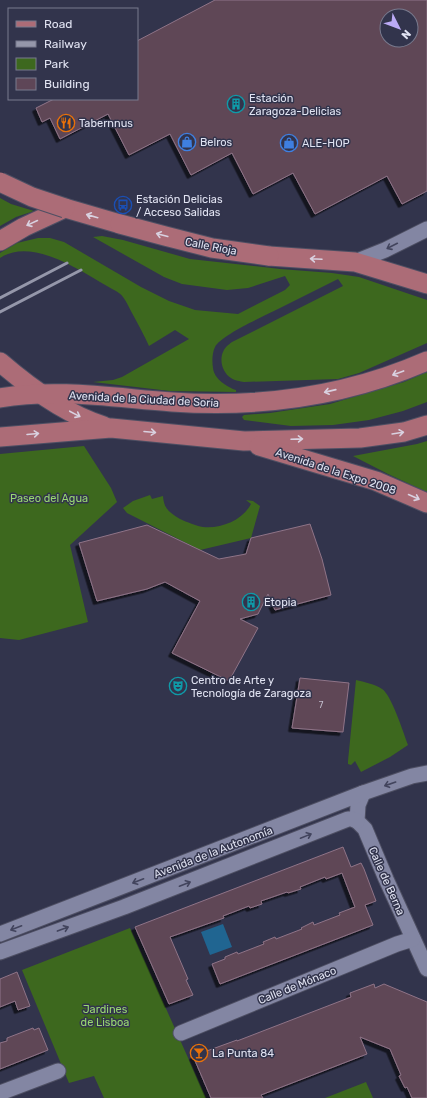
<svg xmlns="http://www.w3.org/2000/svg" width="427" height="1098" font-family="Rubik,sans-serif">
  <defs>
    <filter id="shadow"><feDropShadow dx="-3.5" dy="3.5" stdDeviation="0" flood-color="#0009"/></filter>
  </defs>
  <rect width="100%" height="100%" fill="#32344c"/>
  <!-- green -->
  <g fill="#3d681e">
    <polygon points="0,198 11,204 34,211 16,217 0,226"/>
    <path d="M102,236L123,240L190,259L280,269L332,273L359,277L427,300V343L359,373L338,379L244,382C240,381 235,381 231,378C223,373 219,361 223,352C225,347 228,345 232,342L343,286L338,279C318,289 298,299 278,309C264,316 221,335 215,347C212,353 212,362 213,368C214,379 227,387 236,390V392L170,391L93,382L113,380L122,377L189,339L175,330L149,346C144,335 138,324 132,313C129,308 127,302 123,297C120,292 106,286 100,282C75,267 29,238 0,258V253L17,243L38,238H50L64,242L141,287L169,301L195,310L238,314L285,290L290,285L285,276L248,288L227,290L182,284L164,277L93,237Z"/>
    <polygon points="427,372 427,402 403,411 369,420 333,425 291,426 244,420 242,417 244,415 270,413 330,404 404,382"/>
    <polygon points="427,441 427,492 388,474 353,456 417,444"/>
    <polygon points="84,446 111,488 117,502 70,545 88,622 19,640 0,638 0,454"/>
    <path d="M150,495L152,499L163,496C164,509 169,512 180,519C187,522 196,526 203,527C221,529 243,520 251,504L246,500L253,501L260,506L251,538L200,550L127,513L123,508L133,501Z"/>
    <path d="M356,680C364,682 375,684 382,689C391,694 404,734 408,745L390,757L361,772L355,761L351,765L348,764V761Z"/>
    <polygon points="130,928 206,1098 104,1098 94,1076 69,1083 22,970"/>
    <polygon points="366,1082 373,1098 325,1098"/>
  </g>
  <!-- water -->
  <polygon fill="#206591" points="223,924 232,947 210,955 201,932"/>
  <!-- building -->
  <g fill="#5e4657" stroke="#8f7487" fill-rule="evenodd" filter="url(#shadow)">
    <path d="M215,0H427V191L402,204L387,176L315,214L293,173L253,194L232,153L191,175L170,134L129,155L108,114L60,139L50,118L42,122L36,108L54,99H137V41ZM387,16H411V40H387Z"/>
    <polygon points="310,524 322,559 331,595 275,610 268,594 258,614 240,619 258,628 229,681 172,653 200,601 165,582 147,589 97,601 79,543 147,525 219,559 246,554 251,538"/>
    <polygon points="300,678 349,683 343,732 292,728"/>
    <polygon points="343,847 351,867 361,863 364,869 376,901 365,905 373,925 220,984 212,964 225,959 225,957 237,952 238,954 264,944 263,942 275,937 276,939 302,929 301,928 313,922 314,925 340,915 339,913 355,907 342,873 326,879 325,877 300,887 301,889 288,893 287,892 261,901 262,904 250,908 249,906 223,916 224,918 170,937 188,979 186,980 193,995 169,1004 135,927"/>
    <polygon points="17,972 30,1006 18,1010 15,1001 0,1007 0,979"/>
    <polygon points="374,984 375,988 384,984 427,1002 427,1098 412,1098 407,1087 405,1088 399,1076 401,1075 390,1049 360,1037 367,1054 261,1095 263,1098 211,1098 193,1056 237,1040 237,1041 351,997 350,993"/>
    <polygon points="33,1028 34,1030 39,1028 48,1050 0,1069 0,1043 7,1041 7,1038"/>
  </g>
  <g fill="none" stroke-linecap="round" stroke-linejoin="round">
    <defs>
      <g id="minor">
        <polyline points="355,262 385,250 427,229"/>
        <polyline points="363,793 358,805 357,821 365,829 386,879 427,969"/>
        <polyline points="0,934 363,793 412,776 427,773"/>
        <polyline points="0,952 124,907 348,819 352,819 357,821"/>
        <polyline points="181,1033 397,944 413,939"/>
        <polyline points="0,1093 58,1071"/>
      </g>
      <g id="major">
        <polyline points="0,241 24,227 65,208 120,224"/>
        <polyline points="269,256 355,262 427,284"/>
        <path d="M0,362C29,387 67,415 104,426"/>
        <path d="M0,398C57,388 115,398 172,402C259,408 347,396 427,361"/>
        <polyline points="0,437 111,428 244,441 360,438 404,432 427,425"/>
        <polyline points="259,446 376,481 427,503"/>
      </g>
    </defs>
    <!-- minor casing -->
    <use href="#minor" stroke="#4e4f63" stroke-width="17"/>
    <!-- major casing -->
    <use href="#major" stroke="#4e4f63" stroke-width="21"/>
    <!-- minor -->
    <use href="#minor" stroke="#8386a3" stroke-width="15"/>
    <!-- major -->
    <use href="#major" stroke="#ac6c77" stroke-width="19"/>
    <!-- rail -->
    <g stroke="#9597aa" stroke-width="3">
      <polyline points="0,298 67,263"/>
      <polyline points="0,312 81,270"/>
    </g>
    <defs>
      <g id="major-bridge">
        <polyline points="0,182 32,197 65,208"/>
        <polyline points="120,224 165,236 212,248 269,256"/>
      </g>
    </defs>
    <!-- major-bridge casing -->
    <use href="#major-bridge" stroke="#4e4f63" stroke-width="21" stroke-linecap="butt"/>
    <!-- major-bridge -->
    <use href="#major-bridge" stroke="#ac6c77" stroke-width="19"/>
  </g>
  <!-- one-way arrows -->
  <defs><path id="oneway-shaft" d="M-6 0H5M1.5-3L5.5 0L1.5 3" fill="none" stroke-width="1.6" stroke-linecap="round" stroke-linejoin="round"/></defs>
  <g stroke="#d9d1e0">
    <use href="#oneway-shaft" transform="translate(92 216) rotate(-164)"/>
    <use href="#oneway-shaft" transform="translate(32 223) rotate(155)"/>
    <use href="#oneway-shaft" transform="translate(162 235) rotate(-165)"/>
    <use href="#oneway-shaft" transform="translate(316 259) rotate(-177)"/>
    <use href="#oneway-shaft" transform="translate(398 373) rotate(160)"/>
    <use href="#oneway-shaft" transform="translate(330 391) rotate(167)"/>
    <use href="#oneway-shaft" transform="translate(75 414) rotate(28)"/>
    <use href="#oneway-shaft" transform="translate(150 432) rotate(5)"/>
    <use href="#oneway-shaft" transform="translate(398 433) rotate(-9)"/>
    <use href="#oneway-shaft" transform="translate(33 434) rotate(-5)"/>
    <use href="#oneway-shaft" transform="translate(297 439) rotate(-2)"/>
    <use href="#oneway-shaft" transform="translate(414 497) rotate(24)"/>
  </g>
  <g stroke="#42445d">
    <use href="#oneway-shaft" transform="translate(392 246) rotate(153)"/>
    <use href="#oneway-shaft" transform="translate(390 784) rotate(161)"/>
    <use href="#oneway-shaft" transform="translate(306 836) rotate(-22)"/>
    <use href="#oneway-shaft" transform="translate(138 881) rotate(159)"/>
    <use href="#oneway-shaft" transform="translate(185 884) rotate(-21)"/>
    <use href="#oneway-shaft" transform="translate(16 928) rotate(159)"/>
    <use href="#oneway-shaft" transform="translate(63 929) rotate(-20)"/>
  </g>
  <!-- icons -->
  <defs>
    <symbol id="building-ring" viewBox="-11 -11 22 22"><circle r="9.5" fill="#32344c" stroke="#0f9aa8" stroke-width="1.5"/><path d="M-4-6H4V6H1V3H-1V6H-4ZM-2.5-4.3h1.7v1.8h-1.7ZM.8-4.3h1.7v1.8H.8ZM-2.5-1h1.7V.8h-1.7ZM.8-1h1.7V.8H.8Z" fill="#0f9aa8"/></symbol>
    <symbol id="restaurant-ring" viewBox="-11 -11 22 22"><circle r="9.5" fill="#32344c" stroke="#e8710a" stroke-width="1.5"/><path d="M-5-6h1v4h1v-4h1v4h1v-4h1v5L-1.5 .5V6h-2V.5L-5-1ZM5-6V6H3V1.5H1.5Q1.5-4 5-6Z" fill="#e8710a"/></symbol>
    <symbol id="shop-ring" viewBox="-11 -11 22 22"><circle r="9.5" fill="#32344c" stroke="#3f7fe0" stroke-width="1.5"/><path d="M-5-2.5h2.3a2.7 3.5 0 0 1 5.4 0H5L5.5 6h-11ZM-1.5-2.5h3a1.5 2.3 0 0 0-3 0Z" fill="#3f7fe0"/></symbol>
    <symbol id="bus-ring" viewBox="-11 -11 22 22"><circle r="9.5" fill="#32344c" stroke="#1a4fb4" stroke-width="1.5"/><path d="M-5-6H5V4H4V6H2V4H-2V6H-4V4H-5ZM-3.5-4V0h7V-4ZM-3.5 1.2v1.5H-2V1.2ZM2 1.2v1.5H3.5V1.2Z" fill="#1a4fb4"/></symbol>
    <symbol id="theatre-ring" viewBox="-11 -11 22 22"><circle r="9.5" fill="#32344c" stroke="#0f9aa8" stroke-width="1.5"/><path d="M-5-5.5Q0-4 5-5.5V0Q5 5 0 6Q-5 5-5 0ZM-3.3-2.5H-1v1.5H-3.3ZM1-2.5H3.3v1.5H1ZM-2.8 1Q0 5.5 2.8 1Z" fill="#0f9aa8"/></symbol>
    <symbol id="bar-ring" viewBox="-11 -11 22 22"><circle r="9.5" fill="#32344c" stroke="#e8710a" stroke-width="1.5"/><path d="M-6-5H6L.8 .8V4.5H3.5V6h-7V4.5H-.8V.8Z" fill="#e8710a"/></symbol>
  </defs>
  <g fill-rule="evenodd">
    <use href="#building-ring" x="226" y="94" width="20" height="20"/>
    <use href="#restaurant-ring" x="56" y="113" width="20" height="20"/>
    <use href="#shop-ring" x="177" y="132" width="20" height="20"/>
    <use href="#shop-ring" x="279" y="133" width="20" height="20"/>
    <use href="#bus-ring" x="113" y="195" width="20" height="20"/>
    <use href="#building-ring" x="241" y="592" width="20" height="20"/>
    <use href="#theatre-ring" x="168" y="676" width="20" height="20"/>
    <use href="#bar-ring" x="189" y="1043" width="20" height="20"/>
  </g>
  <g text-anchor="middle" stroke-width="3" stroke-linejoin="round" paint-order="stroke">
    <!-- number labels -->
    <g font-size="9" fill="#c0bccb">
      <text x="321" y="708">7</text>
    </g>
    <!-- poi labels -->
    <g font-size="11" fill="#e1e3f2" stroke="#32344c" text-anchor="start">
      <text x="249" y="102">Estación<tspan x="249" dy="13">Zaragoza-Delicias</tspan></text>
      <text x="79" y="127">Tabernnus</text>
      <text x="200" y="146">Belros</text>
      <text x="302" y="147">ALE-HOP</text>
      <text x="136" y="203">Estación Delicias<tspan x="136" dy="13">/ Acceso Salidas</tspan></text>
      <text x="264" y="606">Etopia</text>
      <text x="191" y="684">Centro de Arte y<tspan x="191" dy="13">Tecnología de Zaragoza</tspan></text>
      <text x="212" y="1057">La Punta 84</text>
    </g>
    <!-- street labels -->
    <g font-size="11" fill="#e1e3f2" stroke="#32344c">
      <text transform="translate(211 246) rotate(11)" y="4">Calle Rioja</text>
      <text transform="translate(144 399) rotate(3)" y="4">Avenida de la Ciudad de Soria</text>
      <text transform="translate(336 471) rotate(18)" y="4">Avenida de la Expo 2008</text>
      <text transform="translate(213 852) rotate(-21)" y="4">Avenida de la Autonomía</text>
      <text transform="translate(387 881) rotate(66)" y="4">Calle de Berna</text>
      <text transform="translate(297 985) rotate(-22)" y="4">Calle de Mónaco</text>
    </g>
    <!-- park labels -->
    <g font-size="11" fill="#99d971" stroke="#32344c">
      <text x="49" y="502">Paseo del Agua</text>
      <text x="105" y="1013">Jardines<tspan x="105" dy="13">de Lisboa</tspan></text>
    </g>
  </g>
  <!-- legend -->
  <rect x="8" y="8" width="130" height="92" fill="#32344c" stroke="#787a8e"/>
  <rect x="16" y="21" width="20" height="6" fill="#ac6c77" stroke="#787a8e"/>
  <text x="44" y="28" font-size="12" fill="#e1e3f2">Road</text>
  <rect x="16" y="41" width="20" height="6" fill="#9597aa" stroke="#787a8e"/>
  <text x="44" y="48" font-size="12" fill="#e1e3f2">Railway</text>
  <rect x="16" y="58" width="20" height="12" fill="#3d681e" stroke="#787a8e"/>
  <text x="44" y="68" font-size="12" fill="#e1e3f2">Park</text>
  <rect x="16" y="78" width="20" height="12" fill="#5e4657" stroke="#787a8e"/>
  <text x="44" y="88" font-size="12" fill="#e1e3f2">Building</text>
  <!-- north arrow -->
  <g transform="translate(399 28) rotate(132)"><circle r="19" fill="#32344c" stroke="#787a8e"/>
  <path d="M0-3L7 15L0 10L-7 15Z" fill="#bbaaf6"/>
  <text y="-6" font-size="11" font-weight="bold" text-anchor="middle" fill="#e1e3f2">N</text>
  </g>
</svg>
